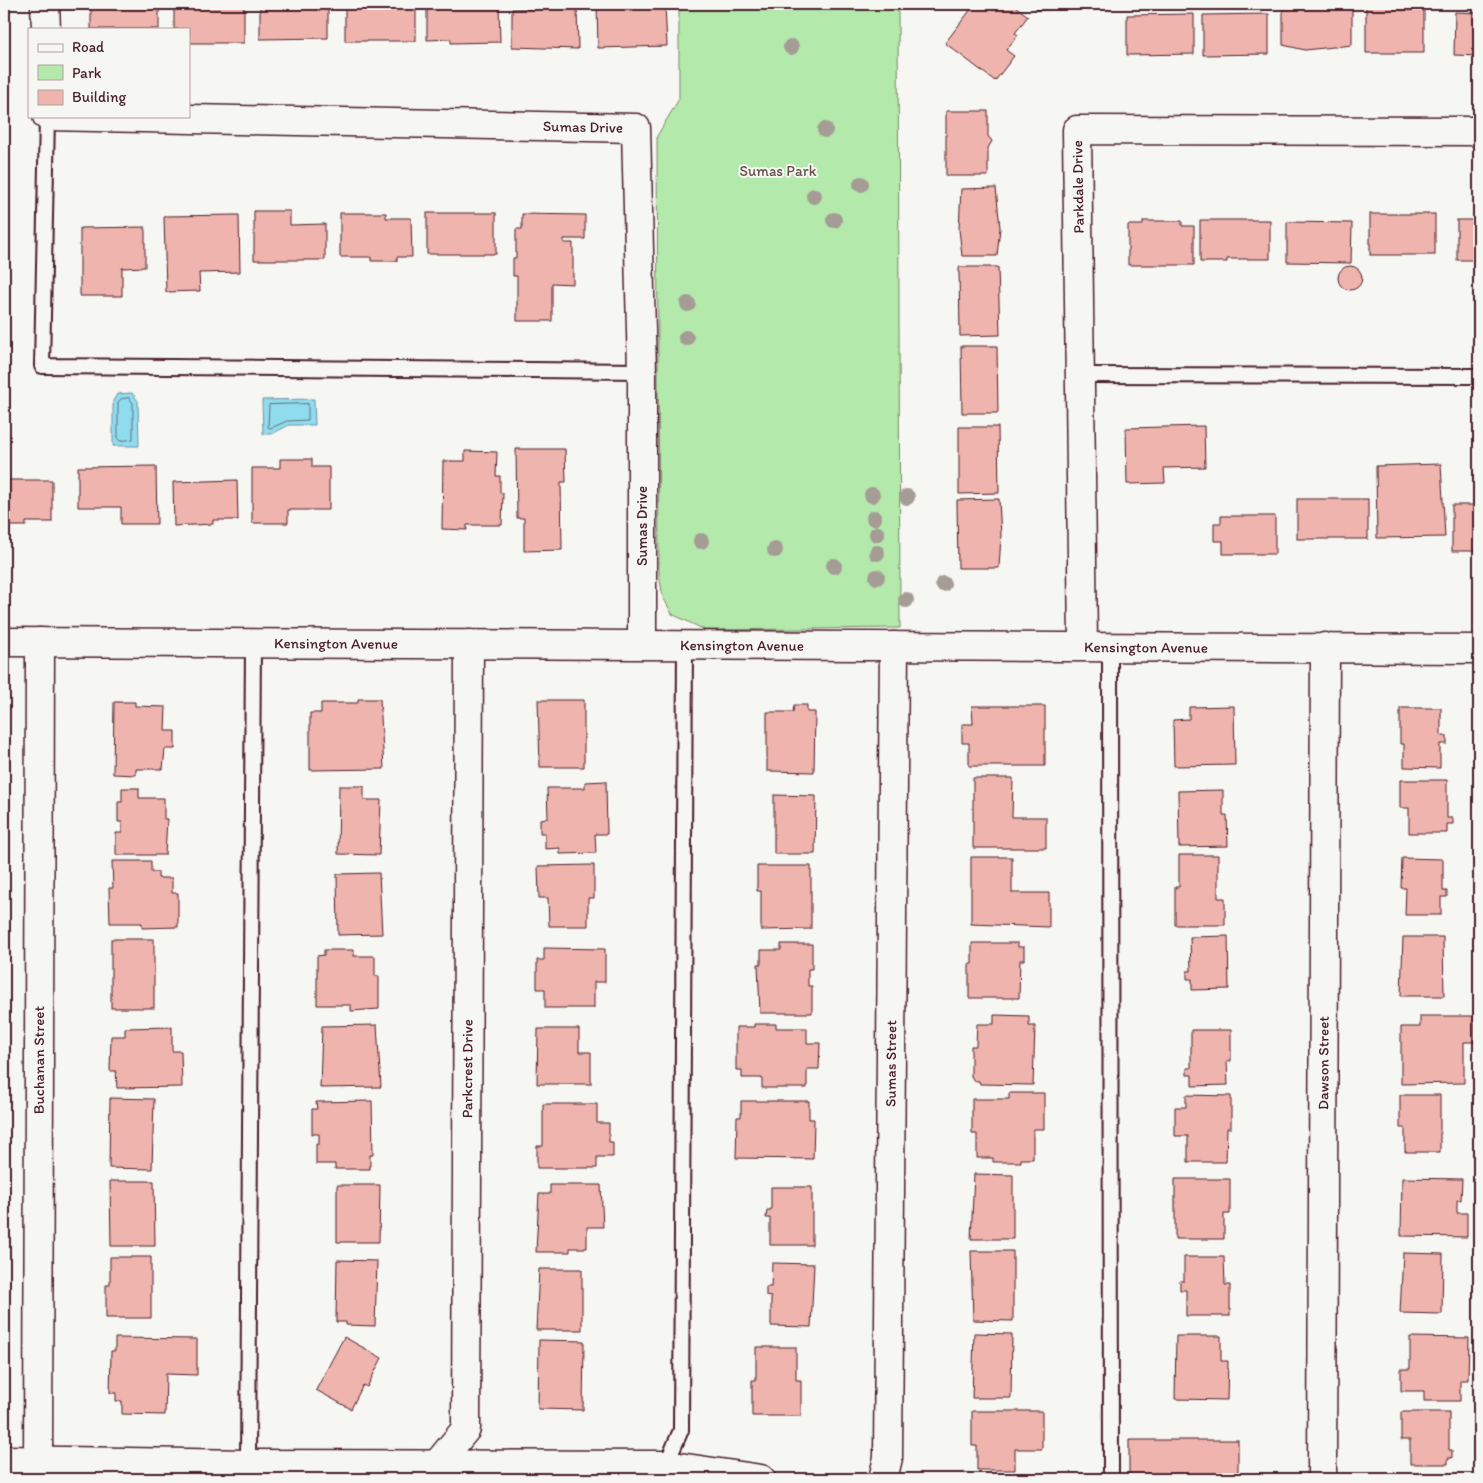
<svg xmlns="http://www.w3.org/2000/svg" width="1483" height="1483" font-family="Itim,sans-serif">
  <rect width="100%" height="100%" fill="#f6f6f2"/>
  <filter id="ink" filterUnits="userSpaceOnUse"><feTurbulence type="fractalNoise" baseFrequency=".02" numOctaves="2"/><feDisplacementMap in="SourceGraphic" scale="10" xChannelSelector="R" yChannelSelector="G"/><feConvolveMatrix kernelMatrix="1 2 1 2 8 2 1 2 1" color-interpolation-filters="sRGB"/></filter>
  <g filter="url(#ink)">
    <!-- green -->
    <polygon fill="#b3e9ab" stroke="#7e846b" points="679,4 898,4 900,628 705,630 672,614 663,597 659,575 657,136 679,99"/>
    <!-- water -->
    <g fill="#8fdcef" stroke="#7390a1">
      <polygon points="132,393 138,401 139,446 113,446 113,401 117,394"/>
      <polygon points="314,399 315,425 289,425 272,434 263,434 262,400"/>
    </g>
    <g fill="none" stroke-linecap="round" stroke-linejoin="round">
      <!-- shore -->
      <g stroke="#666b79" stroke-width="1">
        <polygon points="129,398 133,403 133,439 120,441 118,439 118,402 121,399"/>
        <polygon points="308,404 308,420 287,421 271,428 268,427 269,405"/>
      </g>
    </g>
    <!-- building -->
    <g fill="#efb4ad" stroke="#4a1f2b">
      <rect x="91" y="4" width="68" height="25"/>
      <polygon points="174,4 244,4 244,43 189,43 189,29 174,29"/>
      <polygon points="260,4 328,4 328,38 260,39"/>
      <rect x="345" y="4" width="71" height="37"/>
      <polygon points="427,4 499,4 500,42 451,43 451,39 427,40"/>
      <polygon points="597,4 665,4 667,46 598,48"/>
      <polygon points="975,4 1012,4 1028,16 1015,33 1018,35 1006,50 1014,56 995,81 945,43"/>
      <polygon points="1036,4 1107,4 1107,8 1036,10"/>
      <polygon points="1366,5 1400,5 1400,10 1424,10 1424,53 1366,53"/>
      <polygon points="577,7 578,49 512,47 512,9"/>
      <polygon points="1352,7 1352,45 1305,50 1283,45 1283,8"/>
      <polygon points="1455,12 1479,13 1479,56 1454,55"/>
      <polygon points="1194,14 1194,54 1127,55 1127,15"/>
      <polygon points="1269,14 1269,54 1203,55 1203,15"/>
      <polygon points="946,111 988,111 988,136 992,141 988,148 988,176 946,176"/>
      <polygon points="996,188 1000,228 997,256 962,256 959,229 961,189"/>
      <polygon points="254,211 290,211 290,225 325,224 325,260 254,260"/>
      <polygon points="340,213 386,213 386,218 411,218 412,257 397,257 397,261 371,261 371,257 340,257"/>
      <rect x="427" y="213" width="69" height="41"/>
      <polygon points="522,214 585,215 585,239 564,239 564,243 573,243 573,284 552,283 552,321 517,321 517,276 513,276 513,258 516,258 516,229 522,229"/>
      <rect x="1370" y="214" width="65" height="41"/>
      <polygon points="239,215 240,272 199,273 200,291 166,292 164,216"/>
      <polygon points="1200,220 1270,220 1270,259 1227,259 1227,262 1200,262"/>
      <rect x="1457" y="220" width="22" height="40"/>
      <polygon points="1143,221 1182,221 1182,226 1194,226 1194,265 1128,265 1128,225 1143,225"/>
      <polygon points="1287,222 1352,223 1351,263 1287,262"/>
      <polygon points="145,227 145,267 122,268 122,296 80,296 80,228"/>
      <circle cx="1350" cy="278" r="12"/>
      <polygon points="959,267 998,267 1000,335 960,336"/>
      <polygon points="961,346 997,346 998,413 962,413"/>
      <polygon points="1204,426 1205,467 1164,468 1165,483 1127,484 1126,428"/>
      <polygon points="959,427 998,427 999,493 959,494"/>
      <polygon points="516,449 565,449 566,482 561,482 562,550 524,551 524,518 517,518"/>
      <polygon points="465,451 497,452 496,476 500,476 500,493 503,493 502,525 467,525 467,530 442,529 443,461 465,461"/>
      <polygon points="280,459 312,459 312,467 329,467 329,510 288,510 288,523 252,523 252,468 280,468"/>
      <polygon points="1441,464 1445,537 1377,538 1376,466"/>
      <polygon points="156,466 157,524 121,524 121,507 78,507 78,467"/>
      <polygon points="4,480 52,480 52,522 26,522 26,526 4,526"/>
      <polygon points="237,480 238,520 213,520 213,524 174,526 173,482"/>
      <polygon points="999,499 1001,536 999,568 958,568 957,500"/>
      <rect x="1297" y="499" width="71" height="40"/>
      <rect x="1452" y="505" width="27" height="46"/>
      <polygon points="1221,516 1275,516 1275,554 1223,554 1223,541 1214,541 1214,523 1221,523"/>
      <polygon points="358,699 380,699 384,769 310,770 310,713 321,713 321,703 358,703"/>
      <polygon points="538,700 584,700 584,767 540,767"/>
      <polygon points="114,702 135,702 135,706 166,707 165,731 175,731 175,749 165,749 163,769 136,769 136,775 113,774"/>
      <polygon points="794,705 807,705 807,712 815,712 814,772 767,771 767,712 793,712"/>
      <polygon points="972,706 1045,706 1045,766 969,766 969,743 962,743 962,724 973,724"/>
      <polygon points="1234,706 1235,765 1174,766 1173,720 1189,719 1189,707"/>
      <polygon points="1400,708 1441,708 1441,736 1447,736 1447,744 1440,744 1440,768 1404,767 1404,744 1400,744"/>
      <polygon points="973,778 1013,778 1012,817 1046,817 1046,848 973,848"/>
      <polygon points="1400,780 1447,780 1447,818 1453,818 1453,824 1447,824 1447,833 1409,833 1409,808 1400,808"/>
      <polygon points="606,781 607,834 595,834 596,853 560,854 560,848 545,849 545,833 540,833 540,819 548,818 547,788 585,788 585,782"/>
      <polygon points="339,786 364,786 364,800 381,800 379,855 338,854"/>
      <polygon points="122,788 139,788 139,798 164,798 164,819 167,819 165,855 116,855 116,833 122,833 122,822 118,822 118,802 122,802"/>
      <polygon points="1223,790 1223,815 1227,815 1228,846 1179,847 1178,791"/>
      <polygon points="774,795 816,796 815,854 774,854"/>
      <polygon points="1179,855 1218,855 1218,898 1225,898 1225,925 1175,925 1175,887 1179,887"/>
      <polygon points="971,857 1012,857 1012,893 1049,893 1049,927 971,924"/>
      <polygon points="1402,858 1443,859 1443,891 1447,891 1447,897 1441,897 1441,915 1405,915 1406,888 1401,888"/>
      <polygon points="112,861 151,861 151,872 158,872 158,878 172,878 172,893 178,893 178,927 142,928 142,923 110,923 109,888 113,888"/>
      <polygon points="594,865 594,898 588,898 588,926 549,926 548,898 539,898 538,866"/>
      <polygon points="757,866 811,866 811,929 761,930 761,891 757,891"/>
      <polygon points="379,873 382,934 338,935 337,874"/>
      <polygon points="1228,936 1229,989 1192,990 1192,979 1187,979 1187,971 1191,971 1190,937"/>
      <polygon points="1403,937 1443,937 1444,996 1401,996"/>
      <rect x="111" y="939" width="43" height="69"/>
      <polygon points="972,943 1018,943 1018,947 1024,947 1024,960 1020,960 1019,998 969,998 969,964 972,964"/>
      <polygon points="781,944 812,944 812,969 808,969 808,986 812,986 812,1013 760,1013 758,964 761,964 761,950 781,950"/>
      <polygon points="544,948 605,949 605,982 594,982 594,1008 545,1008 545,989 537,989 537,960 544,960"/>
      <polygon points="324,950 354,950 354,956 375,956 375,976 379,976 379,1009 351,1011 351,1005 317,1005 317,956 324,955"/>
      <polygon points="994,1015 1029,1016 1029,1026 1035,1026 1033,1085 980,1084 979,1081 974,1081 971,1076 971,1046 976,1046 977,1024 994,1024"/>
      <polygon points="1420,1016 1475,1016 1475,1042 1464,1042 1464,1083 1401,1084 1401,1027 1420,1027"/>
      <polygon points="754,1024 776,1024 776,1028 807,1028 807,1043 820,1043 819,1069 807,1069 807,1088 762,1088 762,1078 742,1078 742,1070 736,1070 736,1027 754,1027"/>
      <polygon points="377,1025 381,1087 320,1088 322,1026"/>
      <polygon points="172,1027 172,1051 181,1051 182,1087 117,1088 116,1071 110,1071 111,1036 125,1036 125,1028"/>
      <polygon points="538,1029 579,1029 579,1052 591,1052 591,1084 537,1084"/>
      <polygon points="1191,1030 1231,1030 1231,1061 1227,1061 1228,1085 1192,1086 1192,1075 1187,1075 1187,1068 1191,1068"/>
      <polygon points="1009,1093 1044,1093 1044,1129 1033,1129 1033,1159 1021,1159 1021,1162 993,1162 993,1158 977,1158 977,1134 972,1134 972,1099 1009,1099"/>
      <polygon points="1186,1095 1231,1096 1231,1128 1227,1128 1226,1162 1188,1162 1188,1136 1175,1136 1175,1107 1186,1107"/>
      <polygon points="1400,1095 1440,1095 1440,1152 1405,1152 1405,1128 1400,1128"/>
      <polygon points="110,1098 154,1099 152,1169 109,1168"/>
      <polygon points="372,1101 373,1155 370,1155 370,1169 335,1169 335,1164 316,1164 316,1144 319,1144 319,1134 312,1134 312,1109 317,1109 316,1102"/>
      <polygon points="741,1101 809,1101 809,1119 814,1119 813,1159 736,1158 737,1117 741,1117"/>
      <polygon points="543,1104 597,1104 597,1123 609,1123 609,1142 613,1142 613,1157 597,1157 597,1168 537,1168 537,1146 543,1146"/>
      <polygon points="974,1174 1013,1175 1013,1239 971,1239"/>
      <polygon points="1402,1178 1462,1179 1461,1200 1457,1200 1457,1213 1467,1213 1467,1237 1401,1236"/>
      <polygon points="1175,1179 1230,1179 1230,1214 1224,1214 1224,1239 1175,1239"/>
      <polygon points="110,1181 154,1181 155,1246 111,1246"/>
      <polygon points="337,1185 380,1185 379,1242 337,1242"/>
      <polygon points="550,1185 601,1185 603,1227 587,1227 587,1248 570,1248 570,1252 536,1252 539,1194 550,1194"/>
      <polygon points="771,1187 812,1187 812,1245 770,1245 770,1218 766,1218 767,1210 771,1210"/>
      <polygon points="971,1251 1013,1251 1013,1321 973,1320"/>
      <polygon points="1403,1253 1443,1254 1442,1314 1400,1313"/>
      <polygon points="110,1257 151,1257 151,1318 106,1318 106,1285 110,1285"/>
      <polygon points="1184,1257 1224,1257 1225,1285 1230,1285 1230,1316 1186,1316 1186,1290 1180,1290 1180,1281 1184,1281"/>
      <polygon points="337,1260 377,1261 375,1326 346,1325 346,1322 336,1322"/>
      <polygon points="772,1263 814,1264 811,1327 771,1326 771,1297 766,1296 766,1287 771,1287"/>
      <polygon points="539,1269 582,1269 582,1330 536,1330"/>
      <polygon points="974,1333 1012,1334 1011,1398 972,1398"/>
      <polygon points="1176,1336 1221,1336 1221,1361 1228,1361 1227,1400 1175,1399"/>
      <polygon points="344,1337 382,1358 367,1387 363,1385 351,1409 316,1390"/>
      <polygon points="1410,1337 1469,1338 1468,1380 1460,1380 1460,1401 1424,1401 1424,1391 1401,1391 1401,1369 1410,1369"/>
      <polygon points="115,1338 197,1339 197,1375 166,1374 165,1415 122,1414 122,1401 116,1401 116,1393 110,1393 111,1351 115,1351"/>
      <polygon points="539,1340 584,1341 583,1410 538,1409"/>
      <polygon points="756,1347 796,1347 796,1380 801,1380 801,1416 752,1416 752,1380 756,1380"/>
      <polygon points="972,1411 1042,1411 1042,1449 1015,1449 1015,1470 977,1470 977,1446 972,1446"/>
      <polygon points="1401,1412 1449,1412 1449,1450 1452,1450 1452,1458 1448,1458 1448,1464 1410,1464 1410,1440 1401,1440"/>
      <rect x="1129" y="1440" width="109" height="39"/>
    </g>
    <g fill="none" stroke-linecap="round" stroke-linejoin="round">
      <defs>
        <g id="lane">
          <polyline points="47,117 42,366 642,371"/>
          <polyline points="1081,375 1479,376"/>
          <polyline points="1110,646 1111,1479"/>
          <polyline points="248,1464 253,642"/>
          <polyline points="660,1479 681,1430 685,644"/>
        </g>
        <g id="street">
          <polyline points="45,4 46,29"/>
          <path id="s1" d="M47,116L636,128L642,371V643"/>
          <polyline points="1083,646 1077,130 1479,131"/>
          <polyline points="4,1460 248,1464 666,1465 761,1479"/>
          <path id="s2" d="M38,1479L40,642"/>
          <path id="s3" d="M425,1479L466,1429L469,644"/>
          <path id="s4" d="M883,1479L888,1458L894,646"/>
          <path id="s5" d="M1322,1479L1325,647"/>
        </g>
        <g id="secondary">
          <path id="s6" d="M4,642L1479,649"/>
        </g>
      </defs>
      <!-- lane casing -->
      <use href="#lane" stroke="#4a1f2b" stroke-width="18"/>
      <!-- street casing -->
      <use href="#street" stroke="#4a1f2b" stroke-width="31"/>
      <!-- secondary casing -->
      <use href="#secondary" stroke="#4a1f2b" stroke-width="31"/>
      <!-- lane -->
      <use href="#lane" stroke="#f6f6f2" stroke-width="14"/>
      <!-- street -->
      <use href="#street" stroke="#f6f6f2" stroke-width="28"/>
      <!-- secondary -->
      <use href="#secondary" stroke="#f6f6f2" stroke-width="28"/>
    </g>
    <!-- trees -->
    <g fill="#a69c96">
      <circle cx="791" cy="47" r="8"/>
      <circle cx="825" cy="130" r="8"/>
      <circle cx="861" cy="184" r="8"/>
      <circle cx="814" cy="196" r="8"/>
      <circle cx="834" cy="220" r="8"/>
      <circle cx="688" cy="304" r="8"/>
      <circle cx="686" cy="338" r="8"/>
      <circle cx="872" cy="495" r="8"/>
      <circle cx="907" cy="497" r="8"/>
      <circle cx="874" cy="518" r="8"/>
      <circle cx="877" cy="534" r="8"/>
      <circle cx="701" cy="541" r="8"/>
      <circle cx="775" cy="550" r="8"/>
      <circle cx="877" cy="553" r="8"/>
      <circle cx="834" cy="566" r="8"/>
      <circle cx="877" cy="577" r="8"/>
      <circle cx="943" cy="584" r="8"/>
      <circle cx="906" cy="600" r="8"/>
    </g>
  </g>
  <g text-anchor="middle" stroke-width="4" stroke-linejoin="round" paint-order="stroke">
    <!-- street labels -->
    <g font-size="15" fill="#4a1f2b" stroke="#f6f6f2">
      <text dy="5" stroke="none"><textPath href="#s1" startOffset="536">Sumas Drive</textPath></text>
      <text transform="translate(1078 187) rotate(-91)" y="5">Parkdale Drive</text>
      <text transform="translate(642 526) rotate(-90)" y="5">Sumas Drive</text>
      <text dy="5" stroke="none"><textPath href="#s6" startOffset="332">Kensington Avenue</textPath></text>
      <text dy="5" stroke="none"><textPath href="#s6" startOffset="738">Kensington Avenue</textPath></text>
      <text dy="5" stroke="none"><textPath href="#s6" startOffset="1142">Kensington Avenue</textPath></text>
      <text dy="5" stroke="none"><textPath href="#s2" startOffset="419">Buchanan Street</textPath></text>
      <text dy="5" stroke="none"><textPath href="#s4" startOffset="416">Sumas Street</textPath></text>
      <text dy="5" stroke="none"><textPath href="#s5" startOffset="416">Dawson Street</textPath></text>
      <text dy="5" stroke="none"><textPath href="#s3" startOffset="425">Parkcrest Drive</textPath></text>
    </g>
    <!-- park labels -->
    <g font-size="15" fill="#64524b" stroke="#f6f6f2">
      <text x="778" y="176">Sumas Park</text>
    </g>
  </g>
  <!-- margin -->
  <rect width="1483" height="1483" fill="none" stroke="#f6f6f2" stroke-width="20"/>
  <rect x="10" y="10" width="1463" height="1463" fill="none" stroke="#4a1f2b" stroke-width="2" filter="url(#ink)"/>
  <!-- legend -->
  <rect x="28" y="28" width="162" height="90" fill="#f6f6f2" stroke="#b1a0a2"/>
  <rect x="38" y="44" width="25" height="8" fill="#f6f6f2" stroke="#b1a0a2"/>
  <text x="72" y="52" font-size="15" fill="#4a1f2b">Road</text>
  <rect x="38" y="65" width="25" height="15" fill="#b3e9ab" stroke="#b1a0a2"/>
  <text x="72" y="78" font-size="15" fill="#4a1f2b">Park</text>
  <rect x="38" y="90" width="25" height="15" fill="#efb4ad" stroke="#b1a0a2"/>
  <text x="72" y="102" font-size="15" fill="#4a1f2b">Building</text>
</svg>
